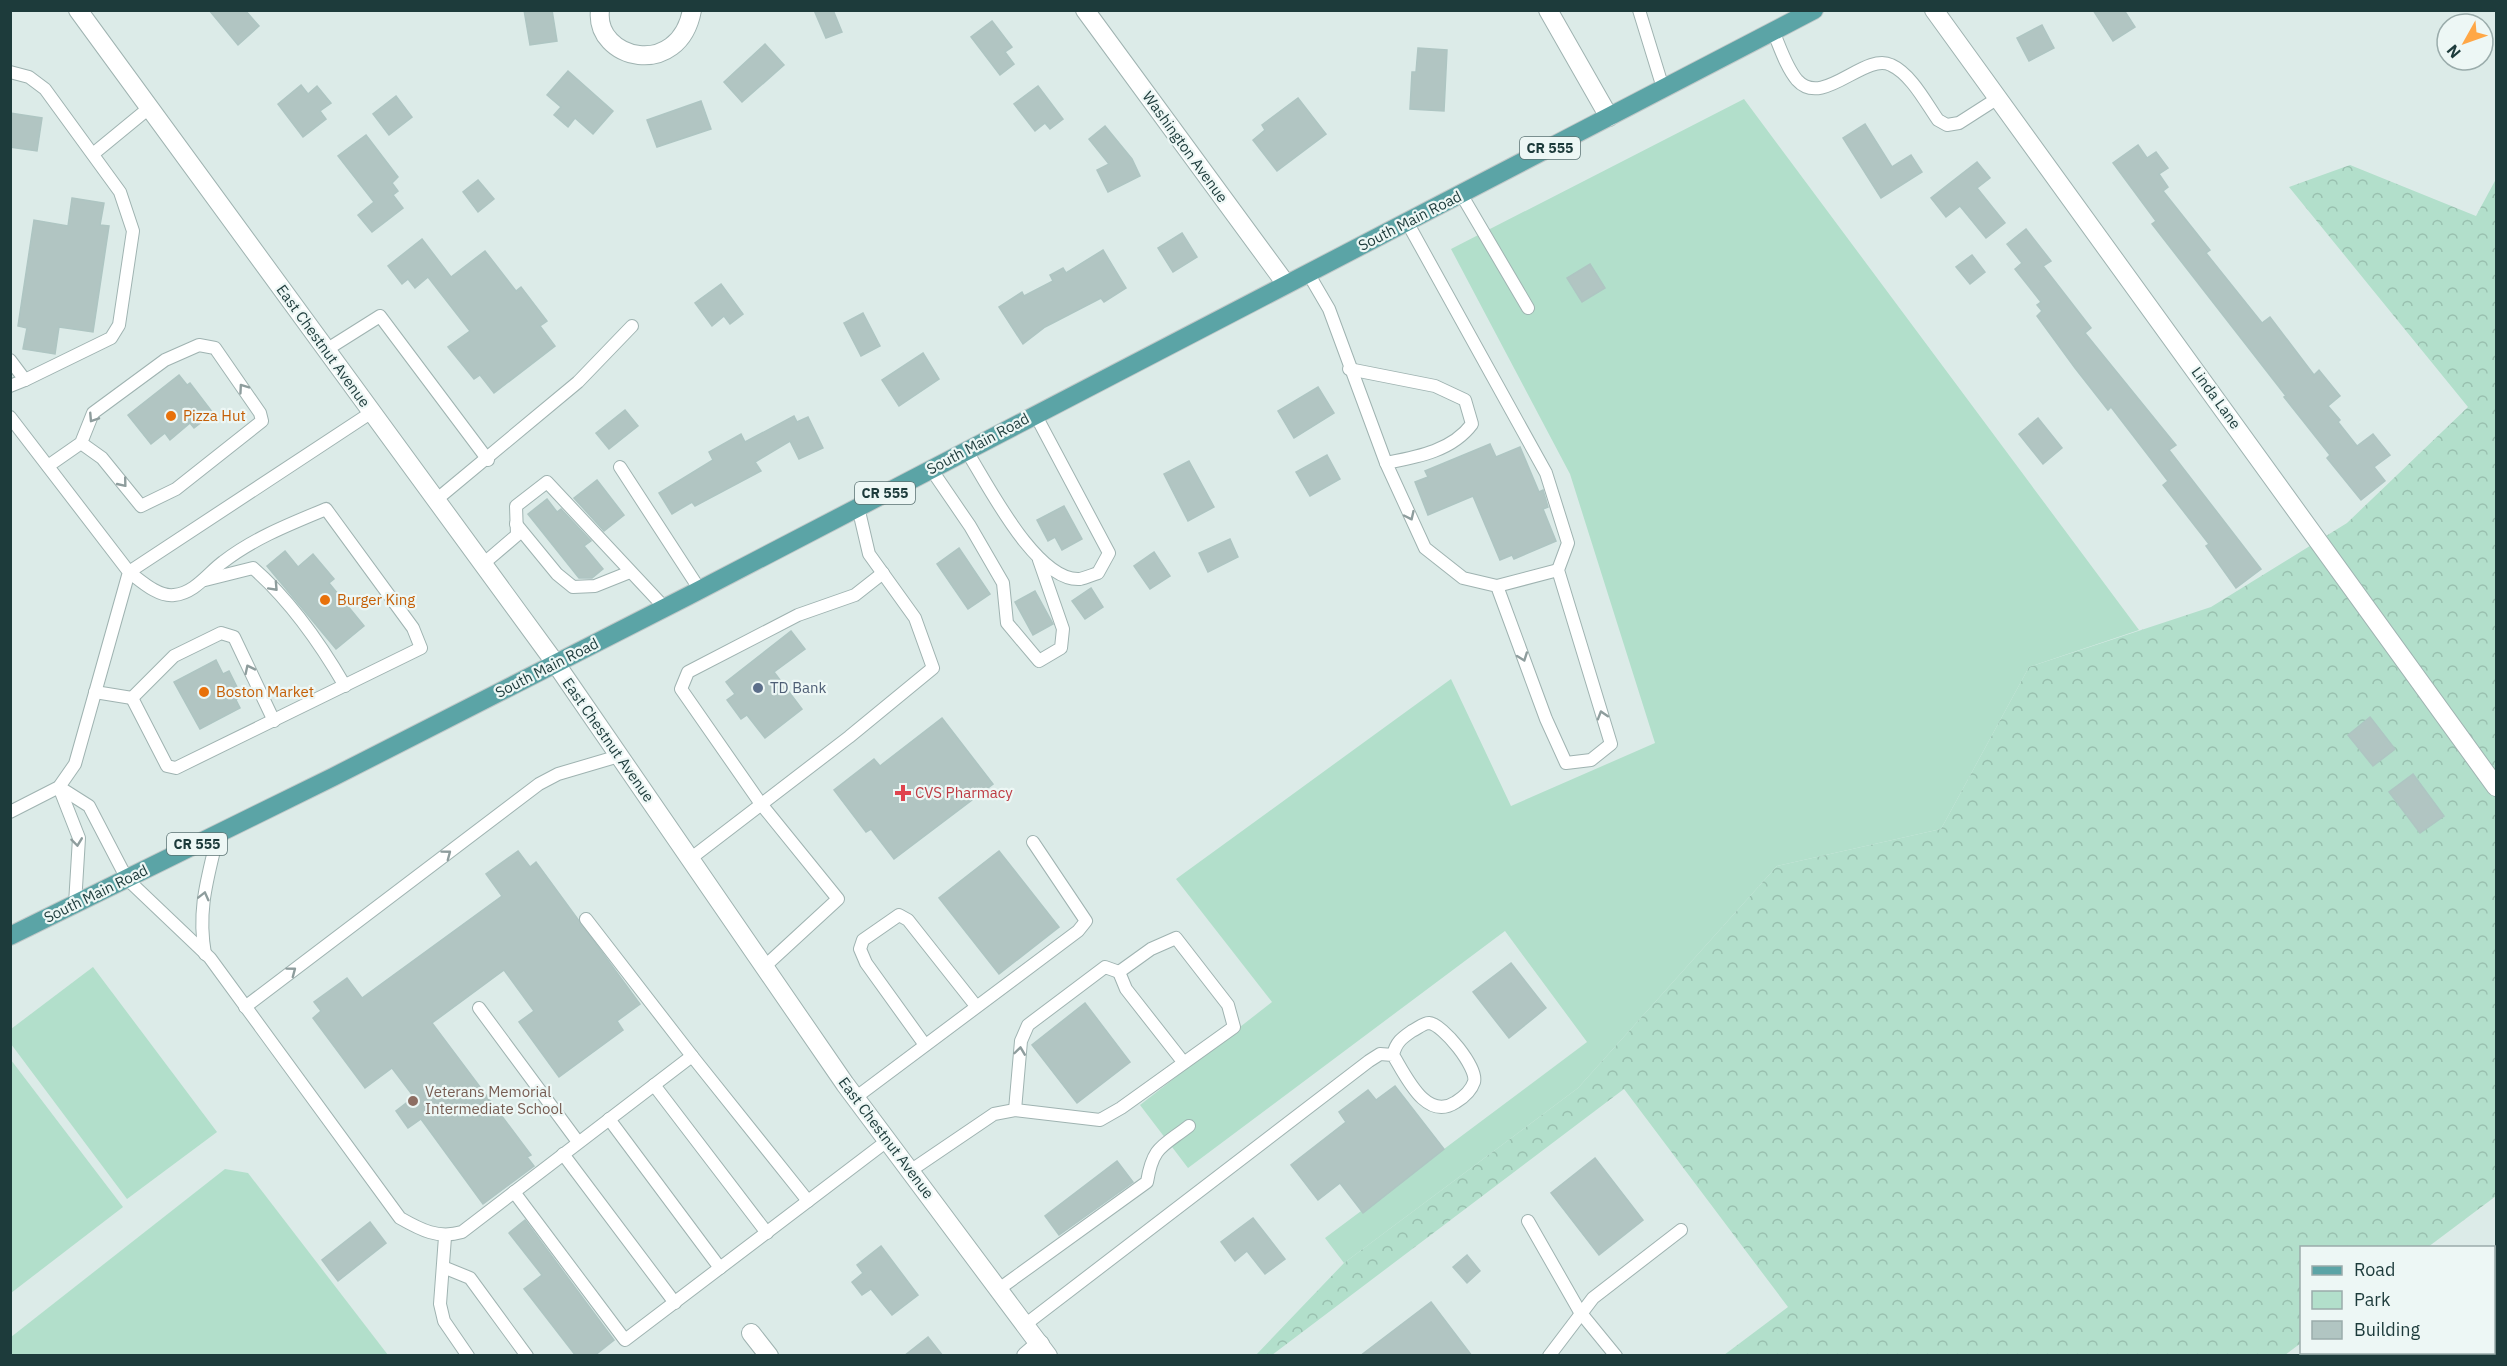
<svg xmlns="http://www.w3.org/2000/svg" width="2507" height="1366" font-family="'IBM Plex Sans',sans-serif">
  <defs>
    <pattern id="forest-crowns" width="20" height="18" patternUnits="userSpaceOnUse" patternTransform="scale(1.5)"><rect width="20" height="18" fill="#b2dfcb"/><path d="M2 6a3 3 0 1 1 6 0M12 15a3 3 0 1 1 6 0" fill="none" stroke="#99c0af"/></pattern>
  </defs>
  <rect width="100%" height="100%" fill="#dcebe8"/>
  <!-- green -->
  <g fill="#b2dfcb">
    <polygon points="1744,99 2139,630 2029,667 1941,829 1777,866 1578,1088 1344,1263 1325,1238 1587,1042 1505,931 1188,1168 1140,1105 1272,1002 1176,879 1451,679 1511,806 1655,743 1570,474 1451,249"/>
    <polygon points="93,967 217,1132 127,1199 11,1044 11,1029"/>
    <polygon points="11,1060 123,1207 11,1293"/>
    <polygon points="225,1169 248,1173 388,1355 11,1355 11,1337"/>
  </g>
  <!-- forest -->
  <polygon fill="url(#forest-crowns)" points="2350,165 2476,216 2496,179 2496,1196 2428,1247 2302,1248 2301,1343 2285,1355 1724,1355 1788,1307 1624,1089 1272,1355 1255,1356 1344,1263 1578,1088 1777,866 1941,829 2029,667 2211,607 2347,523 2468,407 2289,187"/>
  <!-- building -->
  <g fill="#b1c5c2" stroke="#aec5c2" stroke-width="1.5">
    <polygon points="209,10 245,10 259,26 238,45"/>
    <polygon points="524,10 552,10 557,41 530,45"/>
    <polygon points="814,10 833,10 842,32 826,38"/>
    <polygon points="2093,10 2124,10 2135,27 2113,41"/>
    <polygon points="992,21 1012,47 1005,52 1014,64 1000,75 971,37"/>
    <polygon points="2042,25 2054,48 2029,61 2017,38"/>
    <polygon points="765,44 784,65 742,102 724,82"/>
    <polygon points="1418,48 1447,50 1444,111 1410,109 1412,72 1416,72"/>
    <polygon points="568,71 613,111 593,134 575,118 568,127 554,115 561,107 547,95"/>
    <polygon points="301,85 308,94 317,86 331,103 320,111 326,119 303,137 278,104"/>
    <polygon points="1038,86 1063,119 1050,129 1045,123 1035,131 1014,104"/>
    <polygon points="396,96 412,117 389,135 373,114"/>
    <polygon points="1298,98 1326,134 1277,171 1253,140 1265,130 1262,125"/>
    <polygon points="701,101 711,129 657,147 647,120"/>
    <polygon points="10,113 42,118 37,151 10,147"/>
    <polygon points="1865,124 1892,167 1911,155 1922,172 1881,198 1843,138"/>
    <polygon points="1105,126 1132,159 1140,176 1108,192 1097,170 1109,164 1089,139"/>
    <polygon points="366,135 398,177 392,183 398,191 393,195 403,208 372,232 358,215 374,202 338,156"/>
    <polygon points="2138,145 2147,158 2156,152 2168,168 2159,174 2168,187 2163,191 2210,250 2206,253 2262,323 2270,317 2314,375 2319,370 2340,396 2328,406 2340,420 2338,422 2357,446 2373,434 2390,455 2374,467 2385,481 2361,500 2327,458 2330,455 2284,397 2286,396 2152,224 2156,221 2113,163"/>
    <polygon points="1977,162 1990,178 1977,188 2005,223 1986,238 1960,206 1946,217 1931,198"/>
    <polygon points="478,180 494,199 478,212 463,192"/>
    <polygon points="72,198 104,203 100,225 109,226 93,332 59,327 55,354 23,349 27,328 18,326 34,220 68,226"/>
    <polygon points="2026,229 2051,261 2043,266 2091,328 2085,333 2176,445 2169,450 2261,569 2236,588 2206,546 2209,544 2163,485 2168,481 2111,407 2108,410 2075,368 2037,316 2042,311 2037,305 2041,302 2015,269 2022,263 2007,244"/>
    <polygon points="1182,233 1197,257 1173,272 1158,248"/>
    <polygon points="422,239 451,277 485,251 516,291 521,287 547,321 540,326 555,346 494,393 480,375 474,379 448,347 470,331 428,277 415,288 408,279 402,284 388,266"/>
    <polygon points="1103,250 1126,288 1104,302 1101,298 1045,327 1023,344 999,307 1022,292 1024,296 1053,281 1050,275 1063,268 1066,273"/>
    <polygon points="1972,255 1985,272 1970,284 1956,267"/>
    <polygon points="1590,264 1605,288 1582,302 1567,278"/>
    <polygon points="721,284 743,314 730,324 724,316 712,326 695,303"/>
    <polygon points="863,313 880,346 861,356 844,323"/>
    <polygon points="923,353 939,379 899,406 882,380"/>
    <polygon points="179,375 187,385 190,383 213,413 194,428 190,423 170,440 165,433 151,444 128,415"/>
    <polygon points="1318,387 1334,413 1294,438 1278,411"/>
    <polygon points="625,410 638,426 609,449 596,433"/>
    <polygon points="794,416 797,422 808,417 823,448 799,459 790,441 755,462 761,471 695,506 692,502 672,514 659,493 713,460 709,452 741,434 745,442"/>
    <polygon points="2038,418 2062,448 2043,464 2019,434"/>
    <polygon points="1490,444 1496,457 1520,447 1539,492 1543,490 1548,507 1543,509 1556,541 1514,559 1512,555 1500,560 1473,496 1428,515 1415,482 1428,477 1425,471"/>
    <polygon points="1327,455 1340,479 1310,496 1296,472"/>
    <polygon points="1189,461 1214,507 1188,521 1164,474"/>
    <polygon points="597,480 624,515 604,531 574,498"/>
    <polygon points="547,499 557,512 561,509 591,541 584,546 603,569 592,578 579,578 528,514"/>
    <polygon points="1064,506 1082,539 1062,550 1055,537 1048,541 1037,520"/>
    <polygon points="1230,539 1238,557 1208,572 1199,553"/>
    <polygon points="959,548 990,594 968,609 937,564"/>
    <polygon points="285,551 298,567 313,554 334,579 329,583 364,626 336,649 267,566"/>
    <polygon points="1154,552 1170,576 1150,589 1134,566"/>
    <polygon points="1091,588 1103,607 1085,619 1072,601"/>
    <polygon points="1035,591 1053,624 1033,635 1015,602"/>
    <polygon points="791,631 805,649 774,672 802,709 765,738 747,715 741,719 727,700 735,694 726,682"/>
    <polygon points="216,660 223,674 229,671 237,687 240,697 236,700 240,708 200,729 174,682"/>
    <polygon points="2370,717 2395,749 2373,766 2348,735"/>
    <polygon points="942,718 993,784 894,859 871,829 866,832 834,790 874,759 880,766"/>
    <polygon points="2413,774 2444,816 2420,833 2389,792"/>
    <polygon points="518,851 530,867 536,862 640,1004 617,1021 623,1030 559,1077 519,1022 534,1011 504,970 432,1023 531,1155 527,1157 534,1166 483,1204 421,1119 408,1128 396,1111 414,1097 392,1068 365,1088 313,1018 321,1011 314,1002 347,978 362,998 502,896 486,874"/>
    <polygon points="999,851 1059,927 999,974 939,898"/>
    <polygon points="1511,963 1546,1008 1509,1038 1473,992"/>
    <polygon points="1085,1003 1130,1062 1077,1103 1032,1045"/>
    <polygon points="1395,1086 1444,1149 1363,1213 1340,1183 1318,1200 1291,1165 1346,1122 1339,1112 1368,1090 1376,1100"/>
    <polygon points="1595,1158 1643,1220 1599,1255 1551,1193"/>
    <polygon points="1117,1161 1133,1182 1059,1235 1045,1216"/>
    <polygon points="1253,1218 1285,1259 1265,1274 1247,1251 1235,1261 1221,1242"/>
    <polygon points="525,1220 614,1340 594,1356 576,1356 524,1289 542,1275 509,1233"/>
    <polygon points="370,1222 386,1243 338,1281 322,1260"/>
    <polygon points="881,1246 918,1295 892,1315 871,1289 862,1295 852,1282 863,1273 857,1265"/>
    <polygon points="1467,1255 1480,1271 1467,1283 1453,1267"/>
    <polygon points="1431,1302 1472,1356 1360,1356"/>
    <polygon points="928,1337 943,1356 904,1356"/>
  </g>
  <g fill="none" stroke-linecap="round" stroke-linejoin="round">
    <defs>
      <g id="service">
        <polyline points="1639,10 1663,88"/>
        <path d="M1773,31C1780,47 1786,67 1797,80C1823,109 1864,52 1891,65C1911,74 1926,103 1938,120L1947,125L1959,123L1998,98"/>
        <polyline points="10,72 29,77 45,89 120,192 133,231 119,325 111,338 25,380"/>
        <polyline points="93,154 149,108"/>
        <polyline points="1461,194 1528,308"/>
        <polyline points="1308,273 1329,309 1386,463 1425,548 1463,578 1497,586 1546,719 1566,763 1591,760 1611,744 1558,570 1568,543 1546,473 1407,222"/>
        <polyline points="326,350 380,316 488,460"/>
        <polyline points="10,360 25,380 10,386"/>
        <path d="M1349,369L1435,386L1465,400L1472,424C1452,451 1417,457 1386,463"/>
        <polyline points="10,417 129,572 75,764 59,787 10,812"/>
        <path d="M966,450C987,483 1036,582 1080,579C1085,578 1092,575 1098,573L1109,553L1035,414"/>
        <polyline points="48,466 81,443 93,413 165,360 199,345 215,348 260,413 262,421 176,489 141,506 102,458 81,443"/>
        <polyline points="620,467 700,590"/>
        <polyline points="931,469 970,526 1003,583 1007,623 1039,661 1061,648 1063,629 1039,560"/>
        <polyline points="436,500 578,382 632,326"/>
        <polyline points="516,524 557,574 573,587 595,586 630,572"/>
        <polyline points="483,564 517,535 516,506 547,482 664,607"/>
        <path d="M205,580L253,568C291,601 320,643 345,686"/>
        <polyline points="1497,586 1558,570"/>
        <polyline points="95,692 132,698"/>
        <path d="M132,698L167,766L176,768L421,648L413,628L326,509C290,524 254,538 223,562C208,573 195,593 174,595C158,597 141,581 129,572L372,412"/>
        <polyline points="132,698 174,656 221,633 234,637 274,721"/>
        <path d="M59,787L89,806L127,879L210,958L400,1218C421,1230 438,1239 462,1232L692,1056L586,919"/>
        <polyline points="59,787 79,838 75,904"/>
        <polyline points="690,859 849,737 933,668 915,618 869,554 858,507"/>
        <path d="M205,954C197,909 208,877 218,834"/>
        <polyline points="764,967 838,899 761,804 681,689 688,672 798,615 855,595 883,573"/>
        <polyline points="245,1007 539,784 558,774 619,756"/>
        <polyline points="479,1008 578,1142"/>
        <polyline points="925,1045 866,963 860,949 863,940 899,915 908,920 976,1006"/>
        <polyline points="692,1056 808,1201"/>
        <polyline points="654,1085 767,1233"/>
        <polyline points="855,1098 1078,931 1086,921 1033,842"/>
        <polyline points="1015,1110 1021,1041 1028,1025 1105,967 1119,972"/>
        <polyline points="609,1119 720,1268"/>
        <polyline points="563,1154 675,1303"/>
        <polyline points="910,1171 994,1114 1015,1110 1100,1120 1121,1108 1234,1027 1228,1005 1176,938 1151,949 1119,972 1126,989 1184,1063"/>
        <polyline points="514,1192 625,1340 887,1141"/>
        <polyline points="1528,1221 1580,1312 1616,1356"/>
        <polyline points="445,1237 440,1304 444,1321 468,1356"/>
        <polyline points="443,1267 470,1278 527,1356"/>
        <path d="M999,1289L1147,1182C1153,1146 1162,1147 1189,1126"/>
        <path d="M1026,1324L1369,1061L1380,1054L1393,1055C1396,1042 1402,1038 1412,1031C1417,1029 1423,1023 1429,1023C1443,1024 1478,1068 1474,1082C1471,1091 1464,1097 1456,1102C1426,1122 1406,1076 1393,1055"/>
        <polyline points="1549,1356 1593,1298 1681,1230"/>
      </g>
      <g id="minor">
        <path d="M600,10C594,60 679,80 692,10"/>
        <polyline points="1085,10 1286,284"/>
        <polyline points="1548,10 1609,117"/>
        <polyline points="1934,10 2496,787"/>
        <polyline points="751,1333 769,1356"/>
        <polyline points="1026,1356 1040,1344"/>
      </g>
      <polyline id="tertiary" points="78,10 556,664 845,1084 1048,1356"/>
      <polyline id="primary" points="10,936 333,777 688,596 1814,10"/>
    </defs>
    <!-- service casing -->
    <use href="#service" stroke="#9fb3b1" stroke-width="14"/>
    <!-- minor casing -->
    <use href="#minor" stroke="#9fb3b1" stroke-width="20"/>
    <!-- tertiary casing -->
    <use href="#tertiary" stroke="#9fb3b1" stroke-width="20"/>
    <!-- primary casing -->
    <use href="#primary" stroke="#c0c8c8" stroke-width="20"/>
    <!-- service -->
    <use href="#service" stroke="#fff" stroke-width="12"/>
    <!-- minor -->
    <use href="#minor" stroke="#fff" stroke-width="18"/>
    <!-- tertiary -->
    <use href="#tertiary" stroke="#fff" stroke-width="18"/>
    <!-- primary -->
    <use href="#primary" stroke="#5ba4a6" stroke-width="18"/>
  </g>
  <!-- one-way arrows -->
  <defs><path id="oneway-chevron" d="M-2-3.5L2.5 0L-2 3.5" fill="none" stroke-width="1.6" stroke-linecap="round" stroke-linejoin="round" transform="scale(1.5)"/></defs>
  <g stroke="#8e9d9d">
    <use href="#oneway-chevron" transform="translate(243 388) rotate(-125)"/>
    <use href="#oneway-chevron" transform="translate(93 418) rotate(123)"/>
    <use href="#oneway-chevron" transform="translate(123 483) rotate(51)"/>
    <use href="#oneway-chevron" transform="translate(1410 516) rotate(65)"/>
    <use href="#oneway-chevron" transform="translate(274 587) rotate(47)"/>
    <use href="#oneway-chevron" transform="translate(1523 657) rotate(70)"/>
    <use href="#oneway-chevron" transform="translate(249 669) rotate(-116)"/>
    <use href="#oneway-chevron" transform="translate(1602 715) rotate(-107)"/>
    <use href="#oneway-chevron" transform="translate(77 842) rotate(83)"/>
    <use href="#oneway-chevron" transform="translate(447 854) rotate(-37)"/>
    <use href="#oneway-chevron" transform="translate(204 896) rotate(-76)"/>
    <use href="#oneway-chevron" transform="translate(292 971) rotate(-37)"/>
    <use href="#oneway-chevron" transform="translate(1020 1051) rotate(-82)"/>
  </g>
  <!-- markers -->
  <g fill="#e8710a" stroke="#edf7f5" stroke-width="2">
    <circle cx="171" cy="416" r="6"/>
    <circle cx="325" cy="600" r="6"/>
    <circle cx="204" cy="692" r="6"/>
  </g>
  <circle fill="#5c6f8a" stroke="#edf7f5" stroke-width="2" cx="758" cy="688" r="6"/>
  <path fill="#e0444e" stroke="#edf7f5" stroke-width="2" d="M900 784h6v6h6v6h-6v6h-6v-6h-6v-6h6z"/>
  <circle fill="#8d6e63" stroke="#edf7f5" stroke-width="2" cx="413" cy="1101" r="6"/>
  <g text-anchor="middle" stroke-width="4.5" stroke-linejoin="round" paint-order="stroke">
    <!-- shield labels -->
    <g fill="#edf7f5" stroke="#5b7373" stroke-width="1.5">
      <rect x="1520" y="137" width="60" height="22" rx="4.5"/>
      <rect x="855" y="482" width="60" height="22" rx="4.5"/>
      <rect x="167" y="833" width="60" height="22" rx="4.5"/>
    </g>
    <g font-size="14" font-weight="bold" fill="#1d3b3b">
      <text x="1550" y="153">CR 555</text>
      <text x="885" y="498">CR 555</text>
      <text x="197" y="849">CR 555</text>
    </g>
    <!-- street labels -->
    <g font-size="15" fill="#1d3b3b" stroke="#edf7f5">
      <text transform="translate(1185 147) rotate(54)" y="5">Washington Avenue</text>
      <text transform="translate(1410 221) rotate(-27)" y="5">South Main Road</text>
      <text transform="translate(323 346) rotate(54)" y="5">East Chestnut Avenue</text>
      <text transform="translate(2216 398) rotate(54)" y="5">Linda Lane</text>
      <text transform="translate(978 444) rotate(-28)" y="5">South Main Road</text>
      <text transform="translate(547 668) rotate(-27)" y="5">South Main Road</text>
      <text transform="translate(608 740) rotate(55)" y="5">East Chestnut Avenue</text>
      <text transform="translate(96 894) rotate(-26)" y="5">South Main Road</text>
      <text transform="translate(886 1138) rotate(53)" y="5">East Chestnut Avenue</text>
    </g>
    <!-- food labels -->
    <g font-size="15" fill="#c56008" stroke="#edf7f5" text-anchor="start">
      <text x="183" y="421">Pizza Hut</text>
      <text x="337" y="605">Burger King</text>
      <text x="216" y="697">Boston Market</text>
    </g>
    <!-- service labels -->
    <g font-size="15" fill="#4e5e75" stroke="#edf7f5" text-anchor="start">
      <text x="770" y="693">TD Bank</text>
    </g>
    <!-- health labels -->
    <g font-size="15" fill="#be3a42" stroke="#edf7f5" text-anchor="start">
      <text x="915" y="798">CVS Pharmacy</text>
    </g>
    <!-- education labels -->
    <g font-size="15" fill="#785e54" stroke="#edf7f5" text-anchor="start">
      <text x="425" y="1097">Veterans Memorial<tspan x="425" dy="17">Intermediate School</tspan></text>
    </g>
  </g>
  <!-- border -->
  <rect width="2507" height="1366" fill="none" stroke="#1d3b3b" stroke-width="24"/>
  <!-- legend -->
  <rect x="2300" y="1246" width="195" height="108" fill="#edf7f5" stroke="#9aacab" stroke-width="1.5"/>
  <rect x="2312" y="1266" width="30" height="9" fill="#5ba4a6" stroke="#9aacab" stroke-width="1.5"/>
  <text x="2354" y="1276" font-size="18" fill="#1d3b3b">Road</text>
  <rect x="2312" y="1291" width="30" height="18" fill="#b2dfcb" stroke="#9aacab" stroke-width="1.5"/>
  <text x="2354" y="1306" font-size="18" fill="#1d3b3b">Park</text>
  <rect x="2312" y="1321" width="30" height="18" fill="#b1c5c2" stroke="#9aacab" stroke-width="1.5"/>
  <text x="2354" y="1336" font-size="18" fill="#1d3b3b">Building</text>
  <!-- north arrow -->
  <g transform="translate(2465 42) rotate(230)"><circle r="28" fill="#edf7f5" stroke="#9aacab" stroke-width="1.5"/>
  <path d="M0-4.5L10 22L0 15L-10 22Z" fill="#ffa746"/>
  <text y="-9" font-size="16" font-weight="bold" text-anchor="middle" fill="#1d3b3b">N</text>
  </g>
</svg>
